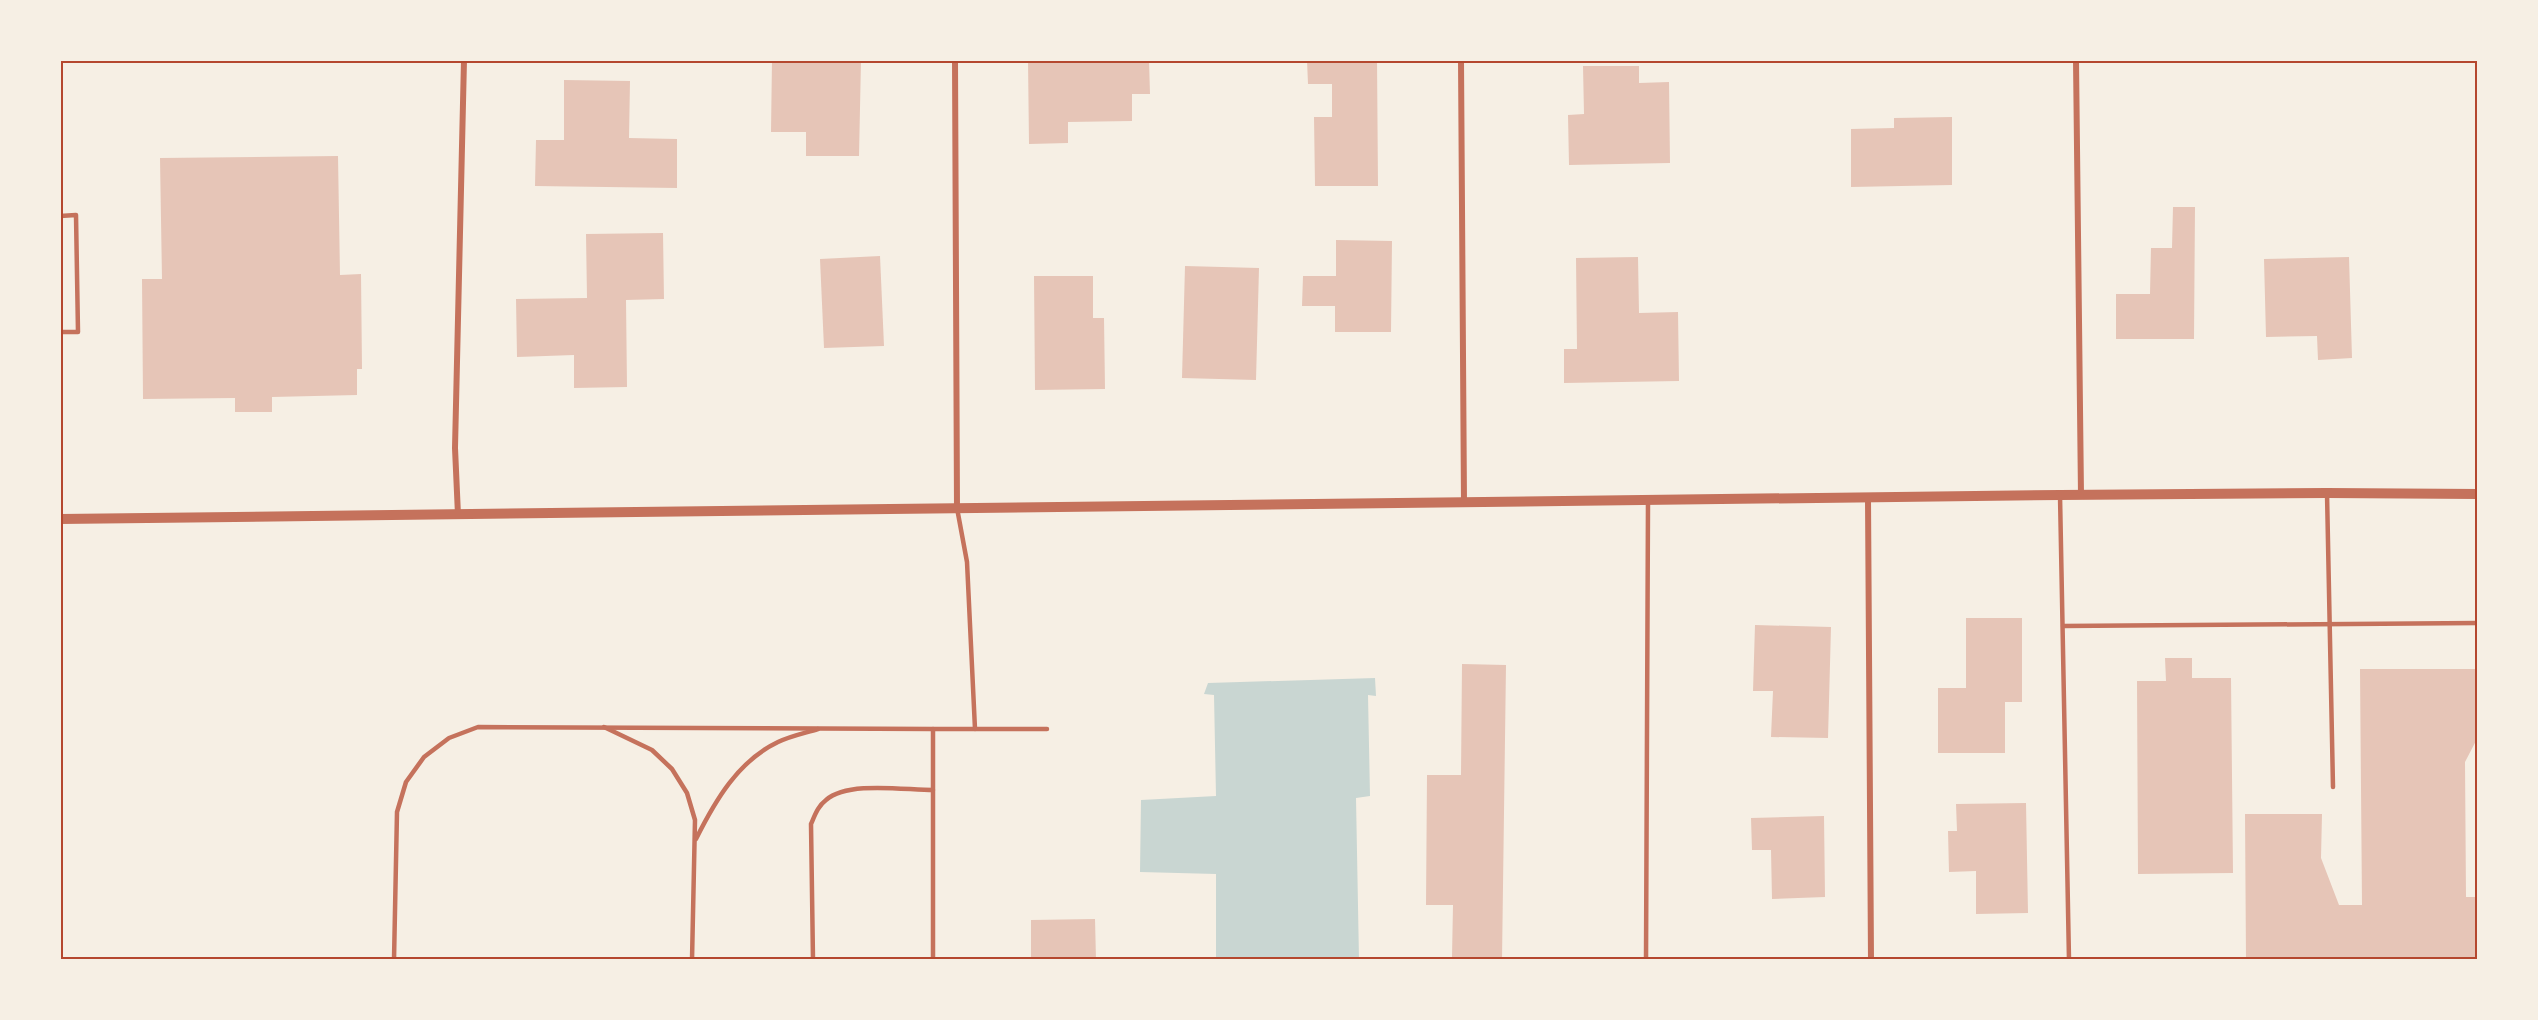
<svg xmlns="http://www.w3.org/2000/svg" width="2538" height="1020" font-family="'Playfair Display',serif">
  <rect width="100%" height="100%" fill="#f6efe4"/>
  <!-- water -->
  <polygon fill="#c9d6d2" points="1375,678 1376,696 1368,695 1370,796 1356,798 1359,960 1216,960 1216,874 1140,872 1141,800 1216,796 1214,695 1204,694 1208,683"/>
  <!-- building -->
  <g fill="#e6c5b7">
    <polygon points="772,60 861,60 859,156 806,156 806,132 771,132"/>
    <polygon points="1028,60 1149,60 1150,94 1132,94 1132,121 1068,122 1068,143 1029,144"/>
    <polygon points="1307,60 1377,60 1378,186 1315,186 1314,117 1332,117 1332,84 1308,84"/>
    <polygon points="1583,66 1639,66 1639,83 1669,82 1670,163 1569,165 1568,115 1584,114"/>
    <polygon points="564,80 630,81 629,138 677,139 677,188 535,186 536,140 564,140"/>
    <polygon points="1952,117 1952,185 1851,187 1851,129 1894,128 1894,118"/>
    <polygon points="338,156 340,275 361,274 362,369 357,369 357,395 272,397 272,412 235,412 235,398 143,399 142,279 162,279 160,158"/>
    <polygon points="2173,207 2195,207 2194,339 2116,339 2116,294 2150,294 2151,248 2172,248"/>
    <polygon points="663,233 664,299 626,300 627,387 574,388 574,355 517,357 516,299 587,298 586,234"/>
    <polygon points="1336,240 1392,241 1391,332 1335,332 1335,306 1302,306 1303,276 1336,276"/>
    <polygon points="880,256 884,346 824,348 820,259"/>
    <polygon points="1638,257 1639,313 1678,312 1679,381 1564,383 1564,349 1577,349 1576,258"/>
    <polygon points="2349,257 2352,358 2318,360 2317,336 2266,337 2264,259"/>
    <polygon points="1185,266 1259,268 1256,380 1182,378"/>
    <polygon points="1034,276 1093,276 1093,318 1104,318 1105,389 1035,390"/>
    <polygon points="1966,618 2022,618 2022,702 2005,702 2005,753 1938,753 1938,688 1966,688"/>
    <polygon points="1755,625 1831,627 1828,738 1771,737 1773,691 1753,691"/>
    <polygon points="2165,658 2192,658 2192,678 2231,678 2233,873 2138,874 2137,681 2166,681"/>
    <polygon points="1462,664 1506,665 1502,960 1452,957 1453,905 1426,905 1427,775 1461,775"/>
    <polygon points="2360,669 2478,669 2478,737 2465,762 2466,897 2478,897 2478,960 2246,960 2245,814 2322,814 2321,858 2339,905 2362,905"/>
    <polygon points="2026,803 2028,913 1976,914 1976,871 1949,872 1948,831 1957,831 1956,804"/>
    <polygon points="1824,816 1825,897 1772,899 1771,850 1752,850 1751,818"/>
    <polygon points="1095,919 1096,960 1031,960 1031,920"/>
  </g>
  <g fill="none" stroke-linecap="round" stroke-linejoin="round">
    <!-- service -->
    <g stroke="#c5725c" stroke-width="4.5">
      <polyline points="60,216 76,215 78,332 60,332"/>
      <polyline points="2327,493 2333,787"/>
      <polyline points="2060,495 2069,960"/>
      <polyline points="957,508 967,562 975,729"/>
      <polyline points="2063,626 2478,623"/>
      <polyline points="604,727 652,750 672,769 687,793 695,820 692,960"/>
      <path d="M696,839C715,801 738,761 778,742C790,736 805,733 818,729"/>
      <polyline points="394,960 397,812 406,782 424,757 449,738 478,727 933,729"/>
      <path d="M813,960L811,824C815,815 818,806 826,800C848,781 904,790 933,790"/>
      <polyline points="933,960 933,729 1047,729"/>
      <polyline points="1646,960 1648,501"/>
    </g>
    <!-- minor -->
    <g stroke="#c5725c" stroke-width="6">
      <polyline points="955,60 957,508"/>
      <polyline points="1461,60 1464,502"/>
      <polyline points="2076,60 2081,495"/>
      <polyline points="1868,498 1871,960"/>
      <polyline points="458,515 455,448 464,60"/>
    </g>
    <!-- tertiary -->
    <polyline stroke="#c5725c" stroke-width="10" points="60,519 2060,495 2327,493 2478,494"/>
  </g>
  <!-- border -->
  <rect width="2538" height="1020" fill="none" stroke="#f6efe4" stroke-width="123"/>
  <rect x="62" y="62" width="2414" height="896" fill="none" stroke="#b5482f" stroke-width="2"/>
</svg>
